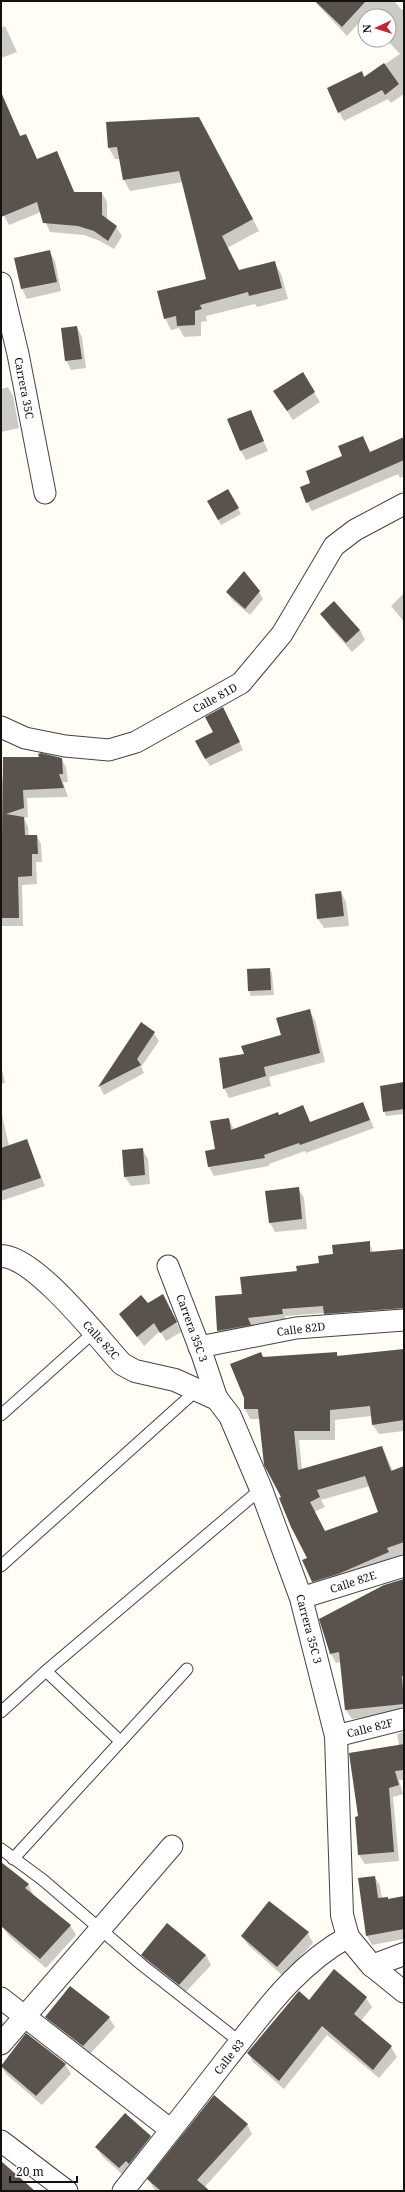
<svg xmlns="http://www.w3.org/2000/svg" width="405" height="2192" font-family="'Noto Serif',serif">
  <rect width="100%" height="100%" fill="#fffdf5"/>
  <!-- shadow -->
  <g fill="#0003" fill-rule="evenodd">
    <polygon points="314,1 394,1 402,10 404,8 404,94 391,103 388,99 344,121 339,112 361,72 364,78 400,54 387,40 389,40 389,16 365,16 347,36"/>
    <polygon points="5,26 17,52 1,58 1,28"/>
    <polygon points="1,93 21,137 25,135 37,160 57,152 75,193 102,193 107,202 107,220 116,227 122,236 114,249 100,241 84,235 50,232 41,212 9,225 1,210"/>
    <polygon points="206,130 259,231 227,248 239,271 274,262 281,274 288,299 257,307 255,304 206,316 207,321 201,322 201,336 184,337 179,328 171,330 165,318 207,280 183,182 130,191 124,180 120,159 115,159 109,148"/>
    <polygon points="49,251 55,261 61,291 27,299 22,289 15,259"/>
    <polygon points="77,327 82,337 86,368 71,370 66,360"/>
    <polygon points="302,373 320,402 293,420 280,401"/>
    <polygon points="8,387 13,396 19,428 1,432 1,389"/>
    <polygon points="250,411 268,451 246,460 241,451"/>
    <polygon points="362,437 370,453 404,438 404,476 400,478 398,474 312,511 307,502 312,483 343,457"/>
    <polygon points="227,490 241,514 221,525 208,501"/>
    <polygon points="227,592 259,592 263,599 250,615 232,600"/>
    <polygon points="404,593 404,622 391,606"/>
    <polygon points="324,617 360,630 365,640 352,652 330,627"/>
    <polygon points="227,716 243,750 210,766 205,758 214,732"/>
    <polygon points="61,758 66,767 68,782 63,782 68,797 27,798 28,817 24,818 28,827 29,836 37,836 41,844 42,862 36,862 37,884 22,885 23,926 1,926 1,779"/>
    <polygon points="341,892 346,902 349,926 324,928 318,919"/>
    <polygon points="270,969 272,974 274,995 251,996 249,991 248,970"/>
    <polygon points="309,1010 315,1020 325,1062 269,1077 271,1086 229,1098 224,1088 245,1055 282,1035"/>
    <polygon points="141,1024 154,1033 159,1041 141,1067 144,1073 104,1095 100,1087"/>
    <polygon points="1,1065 5,1083 1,1084"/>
    <polygon points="404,1084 404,1114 386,1116 384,1111"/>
    <polygon points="363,1104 374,1128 306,1153 305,1151 269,1164 269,1166 214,1176 209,1167 206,1151 216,1150 229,1119 234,1130 279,1116 303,1106 311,1123"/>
    <polygon points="1,1110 9,1146 27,1140 45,1186 1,1201"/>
    <polygon points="142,1149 148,1159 150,1184 131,1186 125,1177"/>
    <polygon points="298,1188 304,1198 307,1229 275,1232 270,1223"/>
    <polygon points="369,1242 373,1252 404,1250 404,1315 329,1320 325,1313 285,1316 286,1321 251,1325 254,1332 222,1338 218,1331 216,1296 243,1295 320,1264 334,1255"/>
    <polygon points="163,1295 181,1332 166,1341 160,1331 144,1346 120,1314 148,1304"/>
    <path d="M404,1351V1431L379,1434L373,1425L372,1416L335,1420V1440H299L302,1470L382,1447L393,1471L404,1467V1554L392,1558L394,1562L318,1591L313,1582L309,1558L282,1498L260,1419H250L245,1409V1398L263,1358L336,1353L339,1357ZM370,1486L379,1513L325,1532L314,1512L325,1507L321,1500Z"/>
    <polygon points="404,1579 404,1718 396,1714 352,1719 346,1710 341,1662 336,1663 331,1654 320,1620"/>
    <polygon points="404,1732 404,1780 399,1780 403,1794 393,1797 399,1861 365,1864 359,1855 356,1817 360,1817 399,1746 397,1734"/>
    <polygon points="1,1864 28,1884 33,1894 32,1895 70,1925 76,1935 46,1968 10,1937 1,1925"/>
    <polygon points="375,1877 380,1886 382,1899 389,1900 404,1897 404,1939 372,1945 367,1936 359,1879"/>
    <polygon points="167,1925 206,1955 211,1965 184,1994 148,1965 142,1955"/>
    <polygon points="308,1933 313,1943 283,1976 248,1945 242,1936"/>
    <polygon points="334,1971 366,1998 372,2007 361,2021 391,2047 397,2057 379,2078 327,2035 284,2089 253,2062 248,2053 309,2001"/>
    <polygon points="46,2017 109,2018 115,2027 89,2055 52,2027"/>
    <polygon points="1,2018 6,2026 1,2031"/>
    <polygon points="27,2034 65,2064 71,2074 42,2105 7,2075 1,2066"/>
    <polygon points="247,2124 252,2134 203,2189 204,2191 156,2191 154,2189 149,2180"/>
    <polygon points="150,2137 156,2147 125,2177 102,2156 96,2147"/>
  </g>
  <!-- building -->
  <g fill="#5a524d" fill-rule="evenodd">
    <polygon points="315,1 366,1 342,27"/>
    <polygon points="384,63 399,84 385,95 382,90 338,113 327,88 362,71 364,77"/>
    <polygon points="1,92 20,136 26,134 37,159 57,151 74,192 102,192 102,215 117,226 108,241 94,231 78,226 43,223 37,202 1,217"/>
    <polygon points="199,117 253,219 222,236 239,270 275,261 282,288 249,296 248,292 200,305 202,309 195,311 195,325 177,326 176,316 164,319 157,291 206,279 179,171 123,180 117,147 108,148 106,122"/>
    <polygon points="50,250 57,282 21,289 14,258"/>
    <polygon points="77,326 82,359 65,361 61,328"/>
    <polygon points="303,372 315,392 287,411 273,391"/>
    <polygon points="251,410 264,441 240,451 227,419"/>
    <polygon points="363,436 370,452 404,437 404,460 306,503 300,487 310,483 306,471 342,456 338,446"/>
    <polygon points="228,489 239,508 218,520 207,501"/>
    <polygon points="244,571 260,591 245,609 226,592"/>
    <polygon points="334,601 360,630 346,643 320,614"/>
    <polygon points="223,707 240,742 205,759 195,741 213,732 205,717"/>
    <polygon points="41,753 62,758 63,774 59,774 64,788 23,790 24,808 6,814 24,817 25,835 37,835 38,854 32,854 32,876 18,877 19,918 1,918 3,757 39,757 38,754"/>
    <polygon points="341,891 344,916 317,919 315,894"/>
    <polygon points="270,968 271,990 248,991 247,969"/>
    <polygon points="310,1009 320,1053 264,1067 266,1076 223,1089 219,1058 244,1054 241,1046 281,1035 276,1018"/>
    <polygon points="141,1022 155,1032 137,1059 141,1065 98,1087"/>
    <polygon points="404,1082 404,1109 383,1112 380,1086"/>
    <polygon points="363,1102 370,1120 300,1145 299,1143 264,1155 265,1158 208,1167 205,1151 215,1149 210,1121 229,1118 231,1130 278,1112 279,1115 303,1105 310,1122"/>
    <polygon points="27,1139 41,1178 1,1191 1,1148"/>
    <polygon points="143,1148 145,1175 124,1177 122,1150"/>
    <polygon points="299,1187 302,1219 269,1223 265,1191"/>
    <polygon points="370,1241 370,1252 404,1249 404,1308 324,1314 323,1306 282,1309 283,1314 248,1318 251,1325 217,1331 215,1296 242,1294 240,1277 297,1271 296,1266 319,1263 318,1256 333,1254 332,1245"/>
    <polygon points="163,1294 177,1322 160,1333 154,1323 137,1337 119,1314 141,1295 148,1303"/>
    <path d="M404,1349V1420L372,1425L370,1406L330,1410V1431H294L298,1470L382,1446L391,1471L404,1466V1542L387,1548L389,1552L338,1574L312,1582L302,1560L307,1558L291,1527L279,1498L281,1497L264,1465L258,1409H244V1398L230,1364L261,1352L263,1357L337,1352V1356ZM365,1476L378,1512L325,1531L310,1502L320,1497L317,1490Z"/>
    <polygon points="404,1579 404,1676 402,1676 404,1704 345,1710 339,1652 330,1654 319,1619 384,1585"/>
    <polygon points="404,1744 404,1770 395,1771 399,1785 389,1788 394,1852 358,1855 355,1817 358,1816 349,1753"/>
    <polygon points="1,1862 29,1884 25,1888 71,1925 40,1959 1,1926"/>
    <polygon points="375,1876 378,1898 388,1897 388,1899 404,1896 404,1929 366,1936 358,1878"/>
    <polygon points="269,1901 309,1932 277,1967 241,1936"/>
    <polygon points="167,1923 206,1955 179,1985 141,1955"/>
    <polygon points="334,1969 367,1997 354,2014 392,2046 373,2070 322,2026 279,2081 247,2053 299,1991 309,2000"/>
    <polygon points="70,1986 110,2017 83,2046 45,2017"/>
    <polygon points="26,2033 66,2064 36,2096 1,2066"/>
    <polygon points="214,2095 248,2124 197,2180 210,2191 161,2191 147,2179"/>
    <polygon points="125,2113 151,2136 129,2164 126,2161 119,2168 95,2147"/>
    <polygon points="1,2161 35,2191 1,2191"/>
  </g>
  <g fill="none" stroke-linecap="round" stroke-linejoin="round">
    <defs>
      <g id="service">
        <polyline points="1,1415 94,1332"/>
        <polyline points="1,1566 198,1389"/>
        <polyline points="46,1671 120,1741"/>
        <polyline points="1,1712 46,1671 261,1489"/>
        <polyline points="1,1849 43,1880 142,1965 240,2042"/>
        <polyline points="13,1859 187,1669"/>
      </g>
      <g id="minor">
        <polyline points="1,283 18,354 45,493"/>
        <polyline points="1,727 25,738 65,746 109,750 136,742 241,683 282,634 334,546 355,530 404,504"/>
        <polyline points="168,1266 202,1354 217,1399"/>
        <polyline points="199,1347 296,1328 404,1320"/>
        <polyline points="301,1598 404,1566"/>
        <polyline points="336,1736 404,1719"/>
        <polyline points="372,1966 404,1992"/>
        <polyline points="1,1998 171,2130"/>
        <polyline points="1,2044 172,1846"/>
        <polyline points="1,2141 67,2191"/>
        <path d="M123,2191C157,2148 191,2105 225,2061C261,2016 296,1965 348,1937"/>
      </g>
      <path id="tertiary" d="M1,1256C35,1256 99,1339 122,1364L135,1371L175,1380L217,1399L230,1416L261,1489L301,1598L336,1736L342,1915L348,1937L372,1966L404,1954"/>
    </defs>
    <!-- service casing -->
    <use href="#service" stroke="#444" stroke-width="13"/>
    <!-- minor casing -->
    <use href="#minor" stroke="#444" stroke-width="23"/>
    <!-- tertiary casing -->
    <use href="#tertiary" stroke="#444" stroke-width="24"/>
    <!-- service -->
    <use href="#service" stroke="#fff" stroke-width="11"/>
    <!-- minor -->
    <use href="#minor" stroke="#fff" stroke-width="21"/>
    <!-- tertiary -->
    <use href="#tertiary" stroke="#fff" stroke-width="22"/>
  </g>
  <g text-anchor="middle" stroke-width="4" stroke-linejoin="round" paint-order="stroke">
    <!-- street labels -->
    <g font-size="11" fill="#111" stroke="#fff">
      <text transform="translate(24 388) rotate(79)" y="4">Carrera 35C</text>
      <text transform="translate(215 698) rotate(-29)" y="4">Calle 81D</text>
      <text transform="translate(192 1328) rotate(70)" y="4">Carrera 35C 3</text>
      <text transform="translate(301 1329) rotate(-7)" y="4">Calle 82D</text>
      <text transform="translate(101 1340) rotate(48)" y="4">Calle 82C</text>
      <text transform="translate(353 1582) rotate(-18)" y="4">Calle 82E</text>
      <text transform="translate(309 1629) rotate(75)" y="4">Carrera 35C 3</text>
      <text transform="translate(370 1728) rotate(-14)" y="4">Calle 82F</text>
      <text transform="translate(229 2057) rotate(-52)" y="4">Calle 83</text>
    </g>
  </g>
  <!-- border -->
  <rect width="405" height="2192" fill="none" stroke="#111111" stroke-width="4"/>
  <!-- north arrow -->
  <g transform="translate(377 28) rotate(266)"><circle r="19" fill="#ffffff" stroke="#a0a0a0"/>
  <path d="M0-3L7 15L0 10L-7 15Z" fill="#c4262e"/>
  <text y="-6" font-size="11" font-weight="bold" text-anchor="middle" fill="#111111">N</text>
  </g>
  <!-- scale -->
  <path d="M10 2176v6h67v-6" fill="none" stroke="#111111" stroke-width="2"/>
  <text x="16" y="2176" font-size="12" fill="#111111" stroke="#ffffff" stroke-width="3" paint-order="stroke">20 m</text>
</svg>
